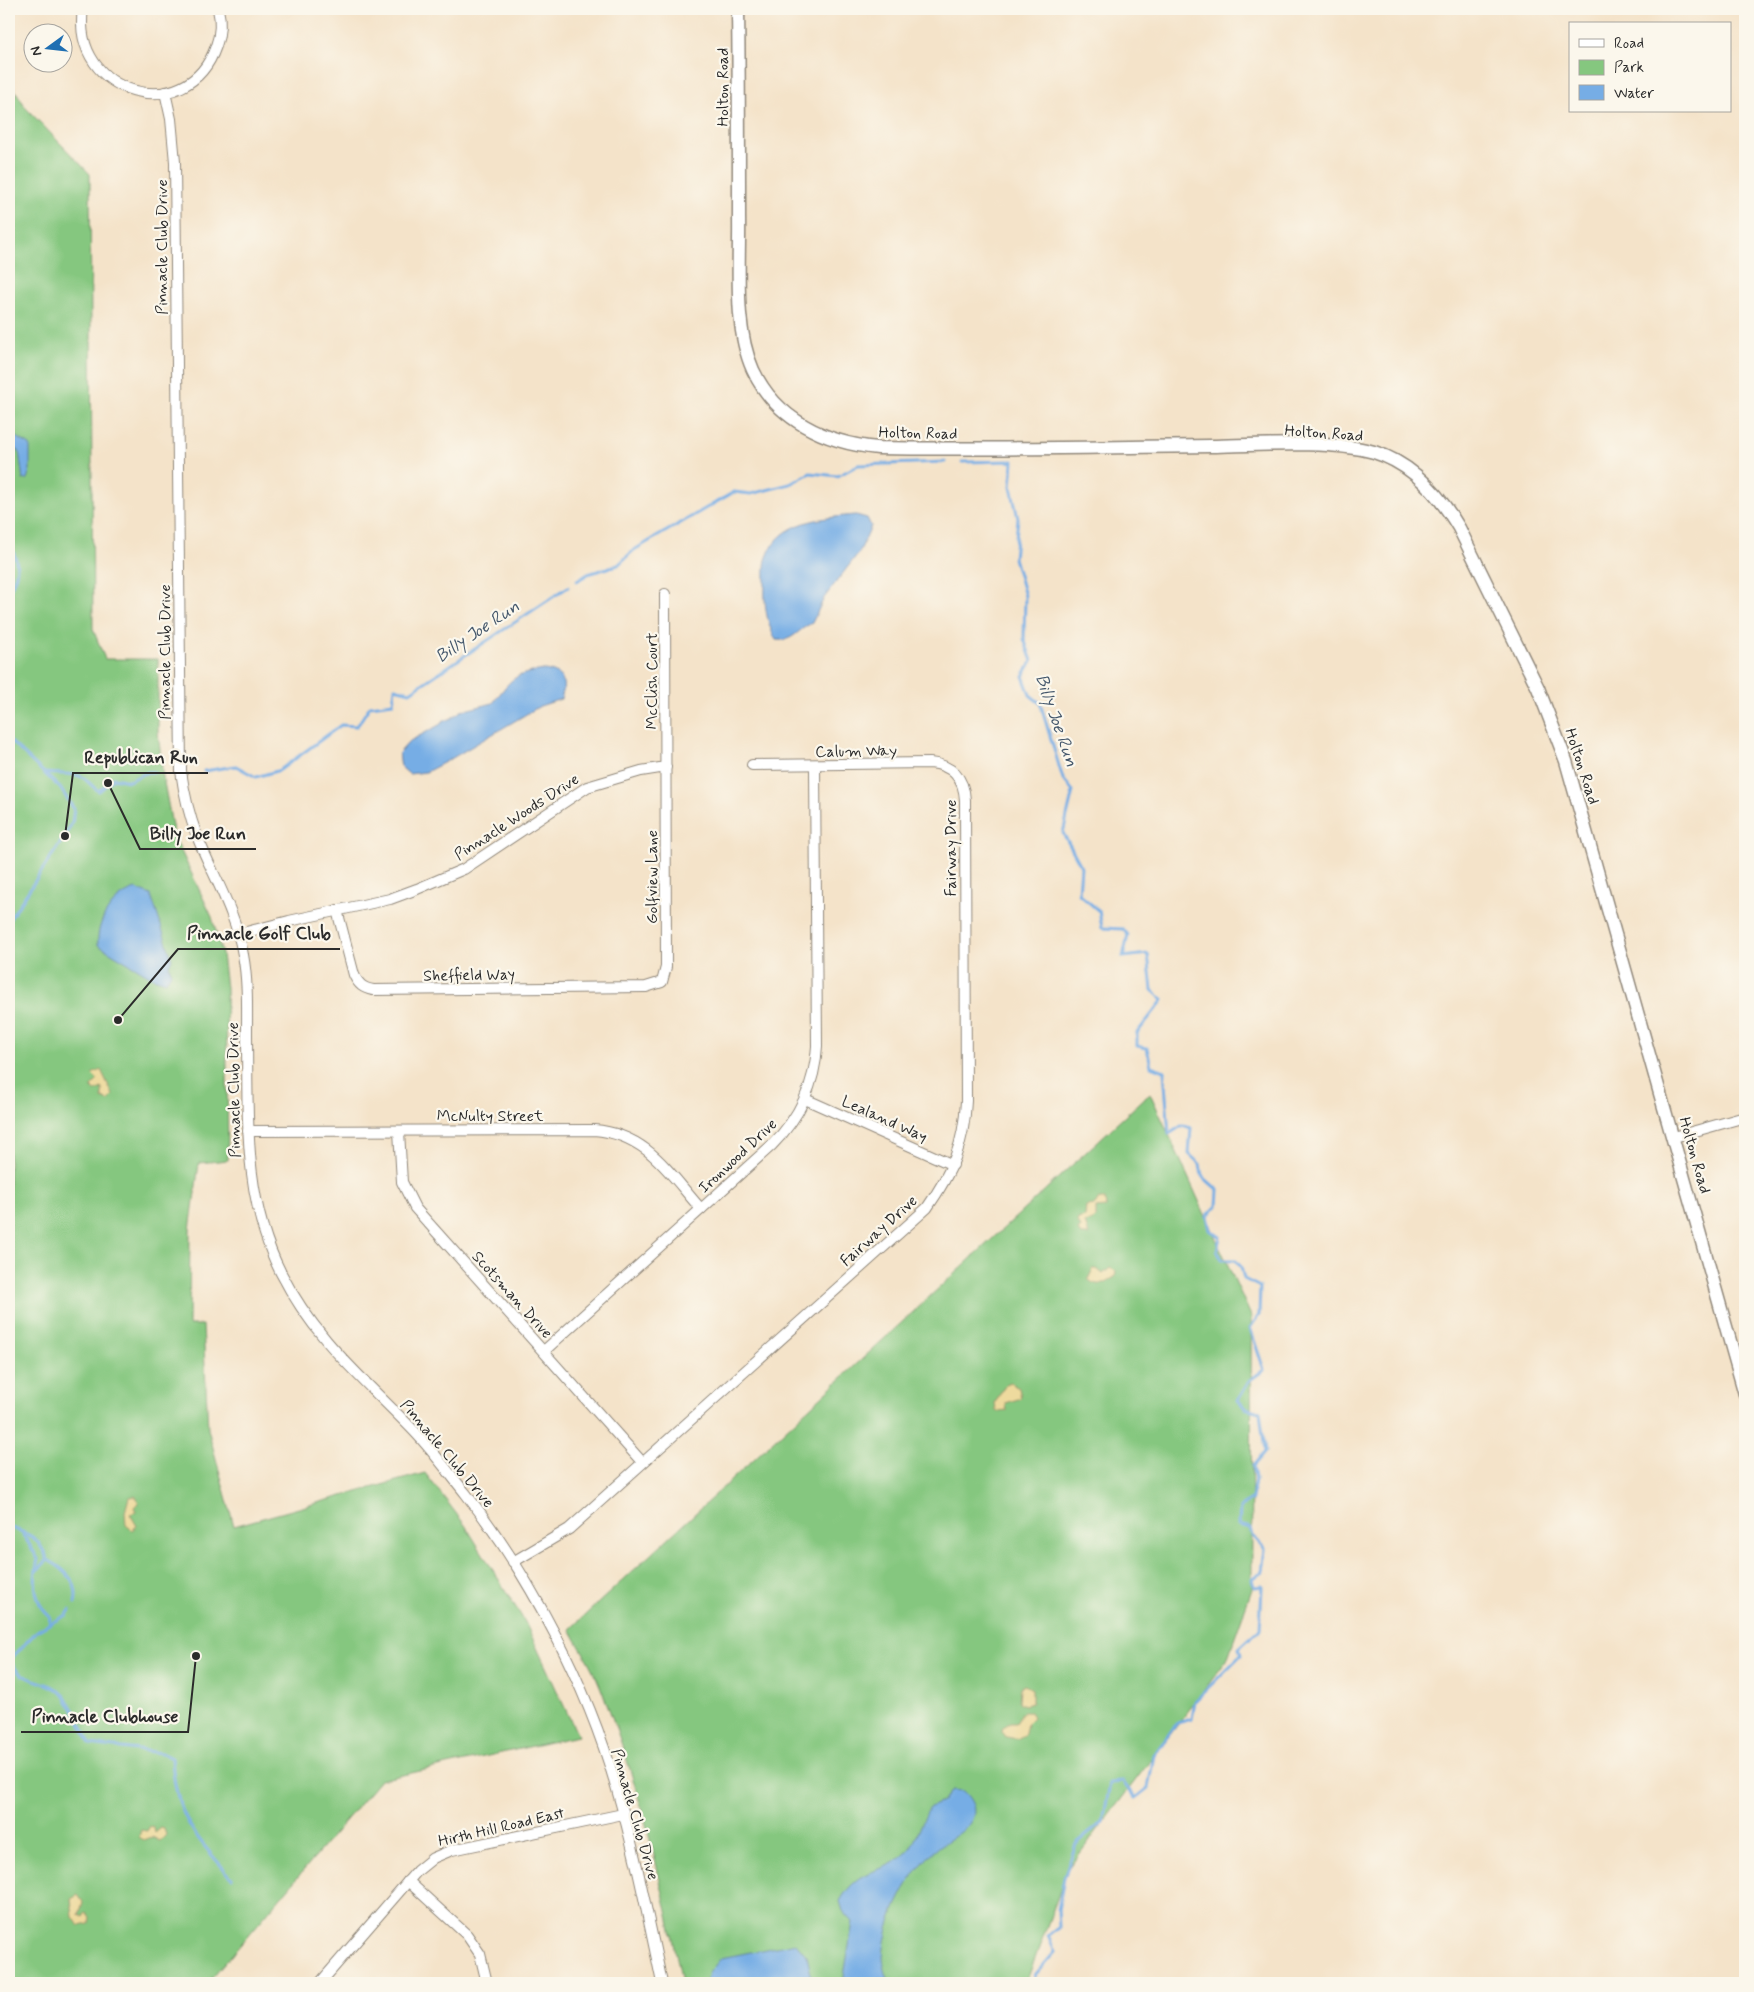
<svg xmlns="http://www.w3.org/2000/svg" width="1754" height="1992" font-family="Mynerve,sans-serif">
  <rect width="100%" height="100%" fill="#fbf7ec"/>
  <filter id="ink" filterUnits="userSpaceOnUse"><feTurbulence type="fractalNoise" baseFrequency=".02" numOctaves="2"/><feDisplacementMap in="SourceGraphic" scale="10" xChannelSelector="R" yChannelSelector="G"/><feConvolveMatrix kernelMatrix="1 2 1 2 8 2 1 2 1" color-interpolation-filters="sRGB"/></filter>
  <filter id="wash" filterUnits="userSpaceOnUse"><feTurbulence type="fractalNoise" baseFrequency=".0096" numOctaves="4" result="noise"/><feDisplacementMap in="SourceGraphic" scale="20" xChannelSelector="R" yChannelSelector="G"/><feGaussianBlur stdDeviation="1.12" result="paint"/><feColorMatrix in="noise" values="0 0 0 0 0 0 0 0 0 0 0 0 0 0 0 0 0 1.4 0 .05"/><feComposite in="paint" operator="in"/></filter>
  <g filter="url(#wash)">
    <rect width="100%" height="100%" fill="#f4e3c9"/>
    <!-- green -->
    <g fill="#85c77f" stroke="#587955">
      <polygon points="9,80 26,108 90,174 93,629 105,659 158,659 158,732 163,777 174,836 212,917 222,954 226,988 228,1160 199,1163 190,1230 189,1325 203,1325 208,1429 234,1526 425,1473 465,1525 525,1622 578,1736 380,1780 208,1983 9,1983"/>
      <path d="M1150,1093L1251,1316L1252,1589L1227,1660L1068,1869L1026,1983H682C662,1882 639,1782 600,1686C592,1666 580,1648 570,1629Z"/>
    </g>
    <!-- sand -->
    <g fill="#eeda9e" stroke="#8c8264">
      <polygon points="101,1070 113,1095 109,1101 102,1098 102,1088 95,1091 91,1087 98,1080 92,1074"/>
      <polygon points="1099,1199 1105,1200 1106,1207 1096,1208 1096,1218 1085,1223 1089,1235 1081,1235 1078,1231 1081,1227 1078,1223 1078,1219 1085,1217 1086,1206 1095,1205"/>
      <path d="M1110,1268L1116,1271L1115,1277C1105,1282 1098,1289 1088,1279L1093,1269H1097L1103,1274Z"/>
      <polygon points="1010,1383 1019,1388 1021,1398 1006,1403 1007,1411 999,1412 996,1410 995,1403 1005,1385"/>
      <polygon points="135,1496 139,1502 134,1507 136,1512 130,1514 137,1526 132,1530 126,1525 125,1512 129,1497"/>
      <polygon points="1025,1685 1032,1689 1032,1703 1024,1705 1019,1702 1020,1687"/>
      <polygon points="1023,1712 1030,1712 1033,1717 1027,1723 1025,1734 1017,1739 1006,1737 1002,1731 1003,1727 1010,1723 1016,1723"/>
      <polygon points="150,1826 154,1828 155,1833 161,1828 164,1829 166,1835 160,1841 152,1837 144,1840 139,1837 141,1830 147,1831"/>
      <polygon points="78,1895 83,1902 79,1915 83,1917 86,1912 90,1917 89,1924 79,1926 73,1917 71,1899"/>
    </g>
    <!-- water -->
    <g fill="#76ade5" stroke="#506c88">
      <polygon points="9,433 30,445 30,470 27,479 23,480 19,451 9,446"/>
      <path d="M856,515L867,518L871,526L860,551L824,598L812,623C797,630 793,642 776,640C766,623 764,603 765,584C765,575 764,564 767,557C780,520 823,518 856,515Z"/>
      <path d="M544,670C562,672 567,681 561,699L540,706L449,760L426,772L409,774L401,767L399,753L410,741L441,724L443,720H449L461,711L493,703C512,678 512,675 544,670Z"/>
      <path d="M136,889L151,895L172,959L169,965L171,973L166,982L153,978L98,945C96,921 113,895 136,889Z"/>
      <path d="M952,1790L963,1791C971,1799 978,1809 971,1821C965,1832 949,1839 939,1847C908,1873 886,1917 883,1957C883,1966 887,1975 889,1983H845L844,1976L853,1922L843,1911L840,1901C861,1864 884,1876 907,1852C918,1839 921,1822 930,1807L942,1802Z"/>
      <polygon points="796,1943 807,1956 813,1983 706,1983 709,1973 721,1958"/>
    </g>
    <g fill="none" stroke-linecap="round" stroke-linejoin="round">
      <!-- stream -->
      <g stroke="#76ade5" stroke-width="3">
        <polyline points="962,462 1013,461 1011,487 1018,518 1014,558 1025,596 1024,639 1032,661 1023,676 1030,695 1040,703 1063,779 1073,791 1063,833 1081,866 1079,894 1099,911 1102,928 1123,929 1128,935 1123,957 1148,954 1152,990 1163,1000 1137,1033 1137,1046 1147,1048 1151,1066 1164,1071 1169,1134 1183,1125 1191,1128 1189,1154 1200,1164 1202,1176 1218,1190 1217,1206 1207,1216 1210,1230 1220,1237 1217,1250 1222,1260 1235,1260 1241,1267 1244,1279 1260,1287 1259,1315 1250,1328 1264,1370 1250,1380 1238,1400 1245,1408 1260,1412 1265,1452 1253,1466 1255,1480 1252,1499 1240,1507 1239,1525 1251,1528 1253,1536 1265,1549 1262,1572 1252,1579 1254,1587 1262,1586 1260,1629 1239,1648 1241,1655 1195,1701 1192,1719 1177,1723 1154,1755 1148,1788 1135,1798 1123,1782 1110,1783 1103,1822 1076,1844 1064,1878 1058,1910 1059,1927 1048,1936 1055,1952 1035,1975 1035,1983"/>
        <path d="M9,544C20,562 19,573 9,591"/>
        <polyline points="577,581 588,574 618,565 634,550 734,492 751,494 790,484 810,473 838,476 858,465 945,462"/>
        <polyline points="9,740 60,788 74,809 72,823 65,836 9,920"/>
        <polyline points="204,771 236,766 256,777 280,770 341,725 357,726 370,706 393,703 395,688 410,692 568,587"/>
        <path d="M44,773C56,775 74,772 84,778C89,782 93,788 99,791L114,778L129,781L148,772H154"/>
        <polyline points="9,1324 9,1342"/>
        <path d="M9,1527C33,1536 37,1536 48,1560L36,1571"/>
        <path d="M48,1560C65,1569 80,1583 75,1603"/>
        <polyline points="49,1624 67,1615 70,1610"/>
        <path d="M10,1660C23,1687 46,1676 64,1695C70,1703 86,1734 90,1744L162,1753L172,1758C175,1817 195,1836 232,1878"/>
        <path d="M9,1661L37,1631L49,1624L50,1617C33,1602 33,1580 38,1559L23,1534"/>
      </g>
    </g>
  </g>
  <g filter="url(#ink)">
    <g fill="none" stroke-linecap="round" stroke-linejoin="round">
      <defs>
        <g id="minor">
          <path d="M83,9C70,95 188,128 216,46C220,35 221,21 218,9"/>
          <path d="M165,92L171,119L175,162L181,771C184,793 189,815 197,836C213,876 236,912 243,955C248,981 247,1008 247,1035C248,1116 243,1199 281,1273C315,1340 364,1379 415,1432C433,1451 449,1473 466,1494C531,1577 587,1685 616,1786C635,1851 648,1917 662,1983"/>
          <path d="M337,910L354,975C359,985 363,988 373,990L646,987L662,982L666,967L665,594"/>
          <polyline points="239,934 289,921 390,899 417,889 464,869 587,787 641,771 666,767"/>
          <polyline points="805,1099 953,1165"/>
          <path d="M248,1131L594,1130C647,1134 668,1172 701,1209"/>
          <polyline points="399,1131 402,1182 415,1208 642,1462"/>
          <polyline points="1674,1137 1745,1117"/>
          <path d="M544,1351L772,1145C799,1118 815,1084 817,1046L815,766"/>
          <path d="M513,1562L569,1529L927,1208C952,1172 964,1145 966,1101L965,800C964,778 952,765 930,763L752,765"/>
          <polyline points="408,1881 467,1935 480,1954 487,1983"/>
          <polyline points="320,1983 417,1871 433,1858 452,1850 623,1814"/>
        </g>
        <path id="tertiary" d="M738,9C739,78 739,147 739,217C740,264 733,326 753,370C776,420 826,443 878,448C989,450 1100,447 1211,446C1259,445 1329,440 1374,452C1413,464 1439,494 1459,528L1538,688L1566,761L1745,1394"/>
      </defs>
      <!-- minor casing -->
      <use href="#minor" stroke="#90877a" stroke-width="12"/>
      <!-- tertiary casing -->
      <use href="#tertiary" stroke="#90877a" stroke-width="15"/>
      <!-- minor -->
      <use href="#minor" stroke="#fff" stroke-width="10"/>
      <!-- tertiary -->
      <use href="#tertiary" stroke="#fff" stroke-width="12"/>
    </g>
  </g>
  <g text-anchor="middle" stroke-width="4.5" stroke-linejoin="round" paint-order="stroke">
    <!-- street labels -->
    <g font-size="16" fill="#2b2b2b" stroke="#fbf7ec">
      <text transform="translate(722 87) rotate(-90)" y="6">Holton Road</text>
      <text transform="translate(161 247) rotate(-90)" y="6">Pinnacle Club Drive</text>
      <text transform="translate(918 432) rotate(1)" y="6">Holton Road</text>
      <text transform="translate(1324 432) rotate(4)" y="6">Holton Road</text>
      <text transform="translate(164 652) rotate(-90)" y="6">Pinnacle Club Drive</text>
      <text transform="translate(651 681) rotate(-90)" y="6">McClish Court</text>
      <text transform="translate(856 750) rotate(-1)" y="6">Calum Way</text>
      <text transform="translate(1583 766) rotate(72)" y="6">Holton Road</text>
      <text transform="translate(516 816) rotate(-33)" y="6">Pinnacle Woods Drive</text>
      <text transform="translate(950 848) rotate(-90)" y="6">Fairway Drive</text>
      <text transform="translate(651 877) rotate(-90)" y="6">Golfview Lane</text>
      <text transform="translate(469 974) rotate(-1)" y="6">Sheffield Way</text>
      <text transform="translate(233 1090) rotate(-91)" y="6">Pinnacle Club Drive</text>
      <text x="490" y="1121">McNulty Street</text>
      <text transform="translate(885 1118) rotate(24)" y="6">Lealand Way</text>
      <text transform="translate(737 1155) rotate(-43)" y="6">Ironwood Drive</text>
      <text transform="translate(1696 1155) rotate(74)" y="6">Holton Road</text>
      <text transform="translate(878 1230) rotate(-42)" y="6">Fairway Drive</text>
      <text transform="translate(513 1294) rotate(48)" y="6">Scotsman Drive</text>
      <text transform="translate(448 1453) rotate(50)" y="6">Pinnacle Club Drive</text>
      <text transform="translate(636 1814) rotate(74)" y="6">Pinnacle Club Drive</text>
      <text transform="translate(501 1826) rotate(-13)" y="6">Hirth Hill Road East</text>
    </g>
    <!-- water labels -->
    <g font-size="18" font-style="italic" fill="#45586c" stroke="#fbf7ec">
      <text transform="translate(477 631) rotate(-34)" y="6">Billy Joe Run</text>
      <text transform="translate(1057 720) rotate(71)" y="6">Billy Joe Run</text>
    </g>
  </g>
  <!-- callouts -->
  <path fill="none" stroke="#2b2b2b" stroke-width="2" d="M65 836L73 773H208M108 783L140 849H256M118 1020L178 949H340M196 1656L188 1732H21"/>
  <g fill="#2b2b2b" stroke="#fbf7ec" stroke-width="2">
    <circle cx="65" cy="836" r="5"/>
    <circle cx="108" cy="783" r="5"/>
    <circle cx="118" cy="1020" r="5"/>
    <circle cx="196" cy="1656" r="5"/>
  </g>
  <g font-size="18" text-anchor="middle" font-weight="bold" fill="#2b2b2b" stroke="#fbf7ec" stroke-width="4.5" stroke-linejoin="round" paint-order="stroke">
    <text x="141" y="763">Republican Run</text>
    <text x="198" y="839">Billy Joe Run</text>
    <text x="259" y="939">Pinnacle Golf Club</text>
    <text x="105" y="1722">Pinnacle Clubhouse</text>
  </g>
  <!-- margin -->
  <rect width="1754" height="1992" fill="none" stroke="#fbf7ec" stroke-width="30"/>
  <!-- legend -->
  <rect x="1569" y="22" width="162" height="90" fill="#fbf7ec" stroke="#a8a59f"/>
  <rect x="1579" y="39" width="25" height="8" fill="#ffffff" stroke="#a8a59f"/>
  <text x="1614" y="48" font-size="15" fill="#2b2b2b">Road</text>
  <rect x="1579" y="60" width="25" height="15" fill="#85c77f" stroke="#a8a59f"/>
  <text x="1614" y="72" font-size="15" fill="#2b2b2b">Park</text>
  <rect x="1579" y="85" width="25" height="15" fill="#76ade5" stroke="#a8a59f"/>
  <text x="1614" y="98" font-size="15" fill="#2b2b2b">Water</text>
  <!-- north arrow -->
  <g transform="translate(48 48) rotate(255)"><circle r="24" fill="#fbf7ec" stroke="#a8a59f"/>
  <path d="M0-4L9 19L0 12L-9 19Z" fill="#1f6fb2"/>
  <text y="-8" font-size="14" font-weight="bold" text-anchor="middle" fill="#2b2b2b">N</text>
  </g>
</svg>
